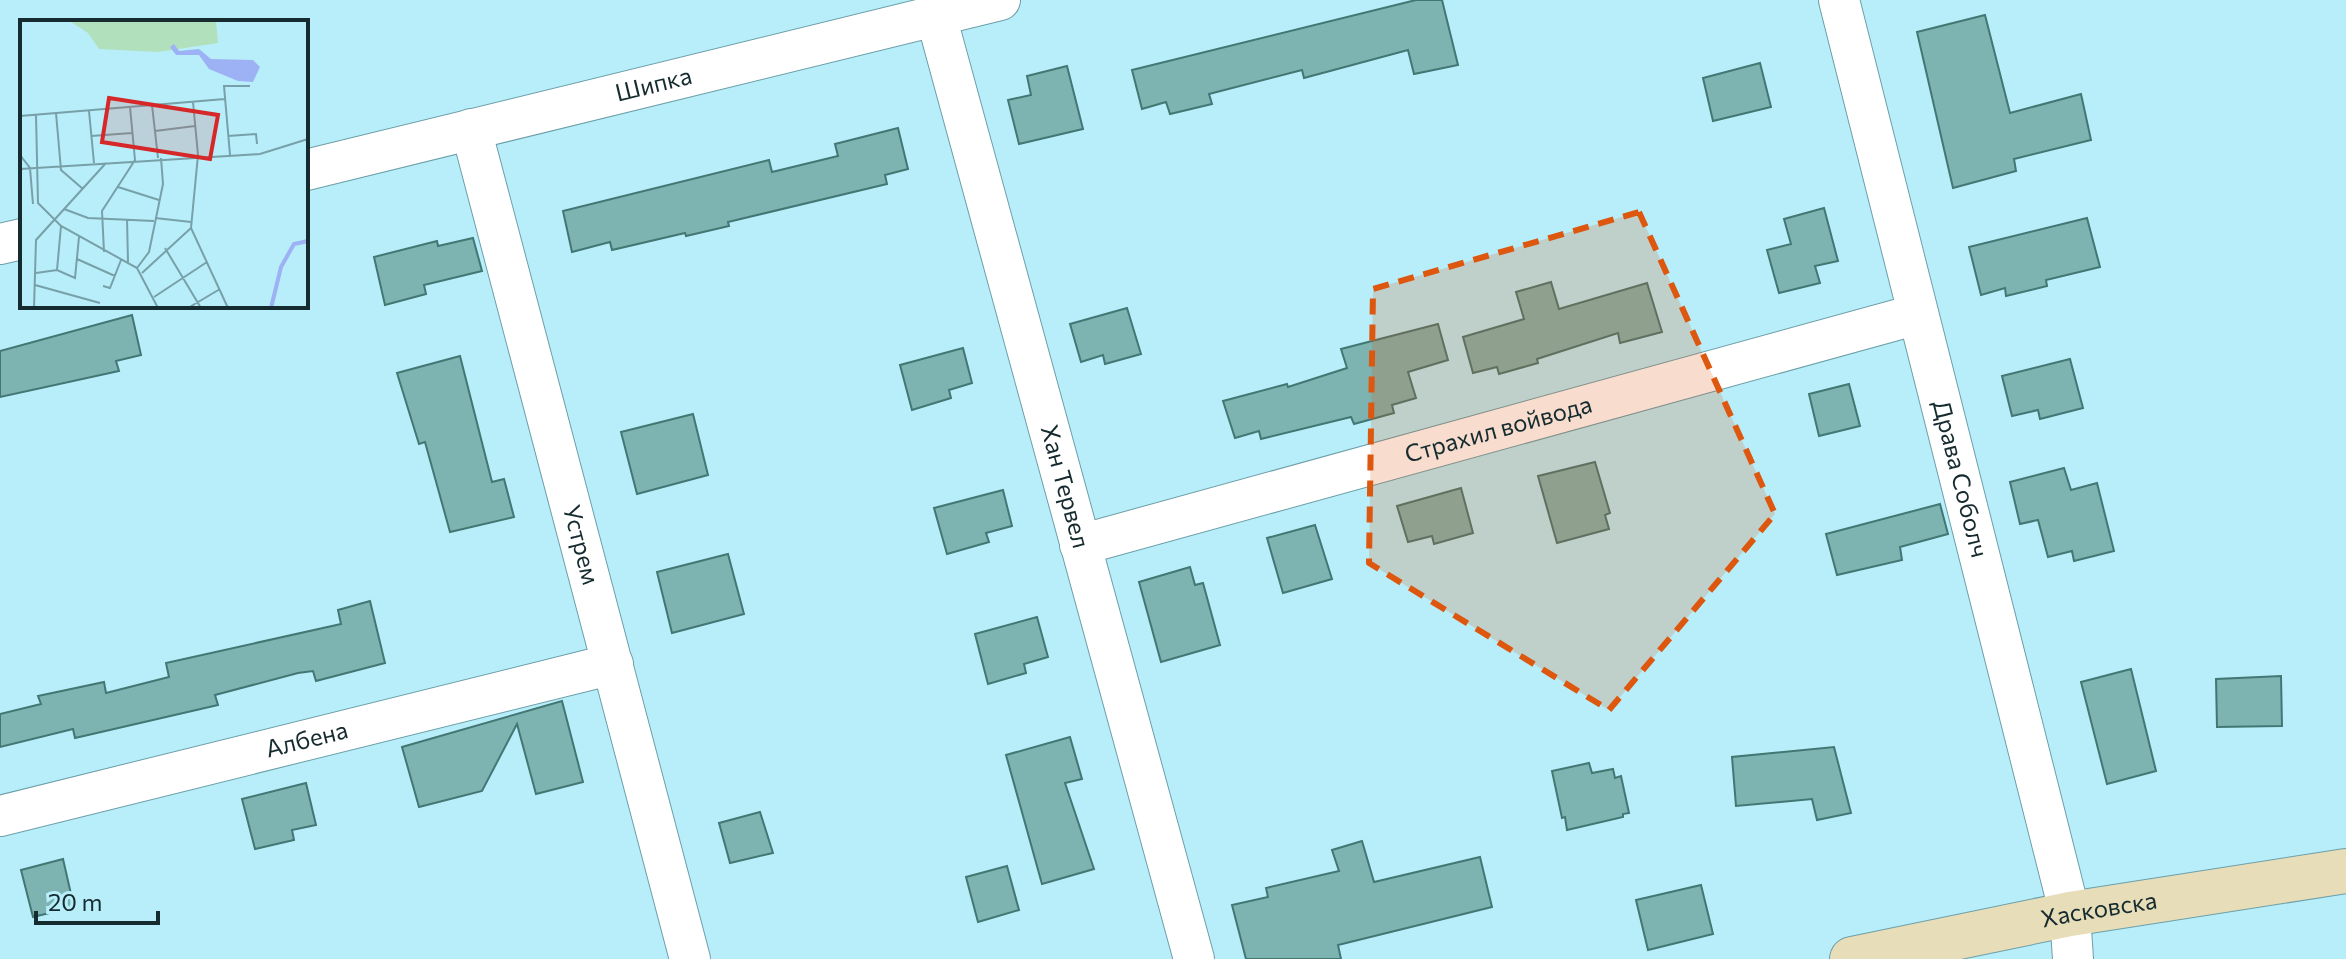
<svg xmlns="http://www.w3.org/2000/svg" width="2346" height="959" font-family="Commissioner,sans-serif">
  <rect width="100%" height="100%" fill="#b8eef9"/>
  <!-- building -->
  <g fill="#7db3b0" stroke="#427774" stroke-width="2">
    <polygon points="1416,0 1442,0 1458,65 1414,74 1408,50 1304,78 1302,70 1209,94 1212,104 1170,114 1166,102 1142,109 1132,70"/>
    <polygon points="1985,15 2010,113 2081,94 2091,140 2014,159 2016,171 1953,188 1917,32"/>
    <polygon points="1760,63 1771,107 1713,121 1703,78"/>
    <polygon points="1067,66 1083,129 1019,144 1008,100 1031,95 1027,76"/>
    <polygon points="898,128 908,169 885,175 887,184 728,222 729,226 686,236 685,233 612,250 610,242 572,252 563,211 769,160 772,172 838,156 835,144"/>
    <polygon points="1824,208 1838,261 1815,266 1820,283 1779,293 1767,250 1791,244 1784,219"/>
    <polygon points="2087,218 2100,267 2046,280 2047,286 2006,296 2005,288 1981,295 1969,247"/>
    <polygon points="473,238 482,271 424,285 426,294 385,305 374,257 437,241 438,246"/>
    <polygon points="1551,282 1559,309 1647,283 1662,332 1620,343 1618,333 1537,359 1538,363 1499,374 1497,367 1473,373 1463,337 1524,319 1516,292"/>
    <polygon points="1127,308 1141,354 1105,364 1103,355 1081,362 1070,324"/>
    <polygon points="132,315 141,355 116,361 119,371 0,397 0,351"/>
    <polygon points="1438,324 1448,360 1408,372 1416,398 1392,405 1394,413 1354,424 1351,417 1261,439 1259,431 1235,438 1223,401 1287,384 1288,387 1347,368 1341,349"/>
    <polygon points="963,348 972,383 949,390 951,398 912,410 900,365"/>
    <polygon points="460,356 492,482 504,479 514,517 450,532 425,442 419,444 397,373"/>
    <polygon points="2070,359 2083,408 2040,419 2038,410 2012,416 2002,376"/>
    <polygon points="1849,384 1860,426 1819,436 1809,394"/>
    <polygon points="693,414 708,475 637,494 621,432"/>
    <polygon points="1595,462 1610,513 1605,515 1609,529 1557,543 1538,476"/>
    <polygon points="2064,468 2071,490 2097,483 2114,551 2074,561 2072,551 2048,557 2038,520 2020,524 2010,482"/>
    <polygon points="1461,488 1473,533 1434,544 1432,536 1408,542 1397,506"/>
    <polygon points="1003,490 1012,526 986,533 989,542 947,554 934,508"/>
    <polygon points="1940,504 1948,534 1900,547 1902,560 1837,575 1826,534"/>
    <polygon points="1315,525 1332,579 1283,593 1267,538"/>
    <polygon points="728,554 744,614 672,633 657,572"/>
    <polygon points="1190,567 1195,585 1203,583 1220,645 1161,662 1139,582"/>
    <polygon points="370,601 385,663 316,681 313,671 298,673 215,695 218,705 75,738 73,729 0,747 0,714 41,704 38,696 104,682 106,693 169,677 166,663 341,624 338,610"/>
    <polygon points="1037,617 1048,657 1024,664 1026,673 988,684 975,634"/>
    <polygon points="2131,669 2156,771 2107,784 2081,682"/>
    <polygon points="2281,676 2282,726 2217,727 2216,679"/>
    <polygon points="562,701 583,782 536,794 517,724 482,791 419,807 402,747"/>
    <polygon points="1070,737 1082,779 1065,783 1094,869 1042,884 1006,755"/>
    <polygon points="1834,747 1851,813 1817,820 1812,799 1736,806 1732,757"/>
    <polygon points="1589,763 1592,773 1613,769 1615,778 1621,776 1629,813 1623,814 1623,817 1567,830 1565,817 1562,818 1552,771"/>
    <polygon points="306,783 316,825 292,830 294,840 255,849 242,799"/>
    <polygon points="760,812 773,853 730,863 719,823"/>
    <polygon points="1362,841 1374,882 1480,857 1492,907 1338,945 1341,959 1246,959 1232,905 1268,897 1266,888 1339,871 1332,850"/>
    <polygon points="63,859 74,907 33,917 21,870"/>
    <polygon points="1007,866 1019,910 978,922 966,877"/>
    <polygon points="1701,885 1713,934 1648,950 1636,900"/>
  </g>
  <g fill="none" stroke-linecap="round" stroke-linejoin="round">
    <defs>
      <g id="street">
        <path id="s1" d="M1839,0L2070,914L2073,959"/>
        <path id="s2" d="M936,16L1194,959"/>
        <path id="s3" d="M471,129L690,959"/>
        <path id="s4" d="M306,170L1000,0"/>
        <polyline points="0,244 22,239"/>
        <path id="s5" d="M1080,545L1918,314"/>
        <path id="s6" d="M0,816L613,664"/>
      </g>
      <g id="secondary">
        <path id="s7" d="M1852,959L2070,914L2346,871"/>
      </g>
    </defs>
    <!-- street casing -->
    <use href="#street" stroke="#6c9fa9" stroke-width="42"/>
    <!-- secondary casing -->
    <use href="#secondary" stroke="#6c9fa9" stroke-width="46"/>
    <!-- street -->
    <use href="#street" stroke="#fff" stroke-width="40"/>
    <!-- secondary -->
    <use href="#secondary" stroke="#e7ddb8" stroke-width="44"/>
  </g>
  <!-- marked area -->
  <path fill="#dd570e" fill-opacity="0.2" stroke="#dd570e" stroke-width="6" stroke-dasharray="16 10" stroke-linejoin="round" d="M1639,212L1775,514L1609,710L1369,563L1373,289Z"/>
  <g text-anchor="middle" stroke-width="7" stroke-linejoin="round" paint-order="stroke">
    <!-- street labels -->
    <g font-size="24" fill="#152b2f" stroke="#b8eef9">
      <text dy="8" stroke="none"><textPath href="#s4" startOffset="358">Шипка</textPath></text>
      <text dy="8" stroke="none"><textPath href="#s5" startOffset="434">Страхил войвода</textPath></text>
      <text dy="8" stroke="none"><textPath href="#s1" startOffset="494">Драва Соболч</textPath></text>
      <text dy="8" stroke="none"><textPath href="#s2" startOffset="488">Хан Тервел</textPath></text>
      <text dy="8" stroke="none"><textPath href="#s3" startOffset="430">Устрем</textPath></text>
      <text dy="8" stroke="none"><textPath href="#s6" startOffset="316">Албена</textPath></text>
      <text dy="8" stroke="none"><textPath href="#s7" startOffset="252">Хасковска</textPath></text>
    </g>
  </g>
  <!-- overview -->
  <g transform="translate(20 20)">
    <rect width="288" height="288" fill="#b8eef9"/>
    <path d="M48,0H196L198,23L138,32L79,29L68,13Z" fill="#b1e1bc"/>
    <path d="M154,24L159,31L179,29L191,39L233,40L240,47L233,62L218,61L189,49L179,35H156L150,27Z" fill="#9db1f5"/>
    <path fill="none" stroke="#9db1f5" stroke-width="4" d="M251,288L261,247L274,224L288,221"/>
    <path fill="none" stroke="#77a0a8" stroke-width="2" d="M173,82L178,135L171,208L208,288M132,85L138,138M69,91L74,143M36,93L41,150L63,169M16,95L18,183L41,206L117,248L138,288M0,96L205,79M135,111L175,106M71,116L112,113M208,116L236,114L237,124M0,135L10,148L13,184M210,135L204,66H230M0,149L240,134L288,119M98,167L139,180M44,189L68,198L134,201M135,198L171,202M107,199L108,242M145,228L181,288M84,232L82,191L115,140L110,87M57,239L95,256M117,248L129,232L143,164L141,138M37,250L41,206M16,253L37,250L55,258L59,217M122,253L171,208M15,265L80,283M83,266L90,268L101,240M134,277L187,242M14,288L16,220L86,143M168,288L200,269"/>
    <path fill="#d62828" fill-opacity="0.15" stroke="#d62828" stroke-width="4" d="M89,78L198,95L190,139L82,122Z"/>
    <rect width="288" height="288" fill="none" stroke="#152b2f" stroke-width="4"/>
  </g>
  <!-- scale -->
  <path d="M36 911v12h122v-12" fill="none" stroke="#152b2f" stroke-width="4"/>
  <text x="48" y="911" font-size="24" fill="#152b2f" stroke="#b8eef9" stroke-width="6" paint-order="stroke">20 m</text>
</svg>
